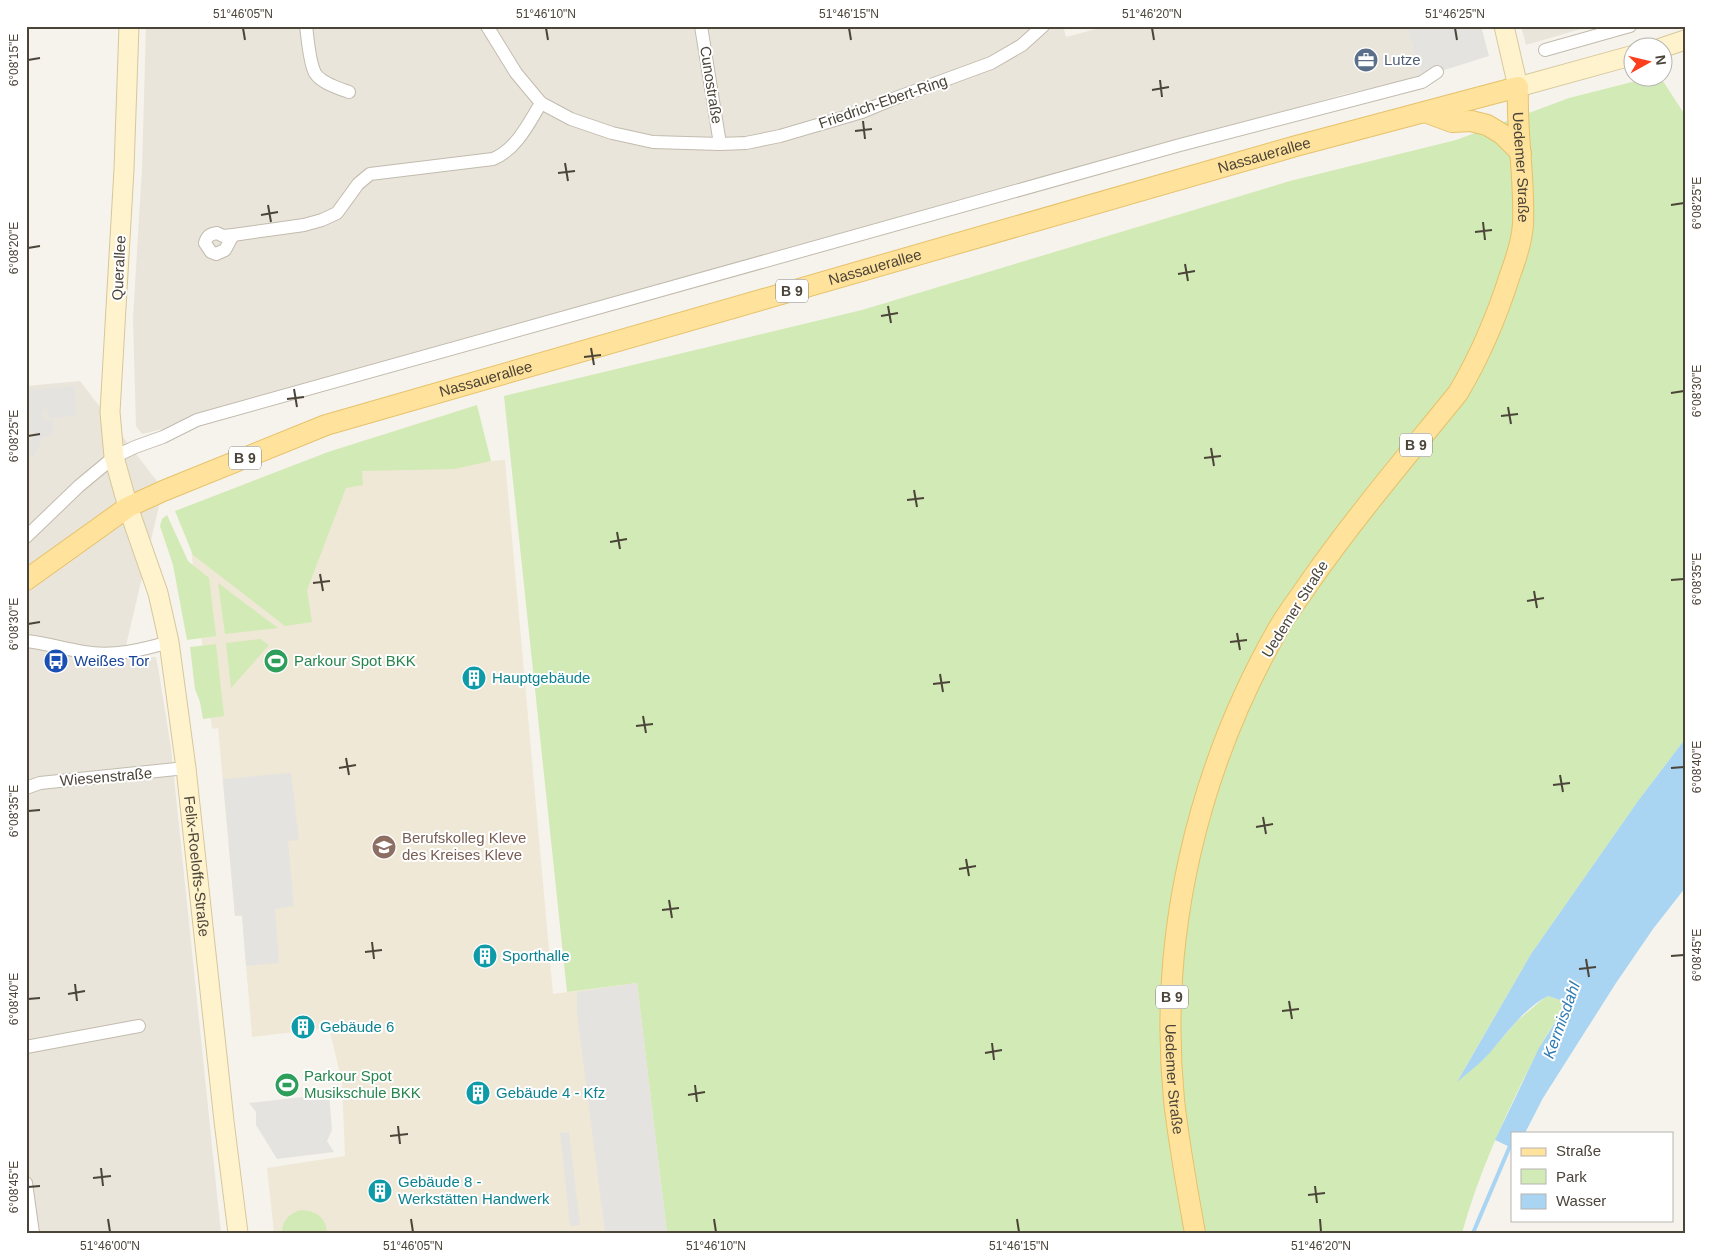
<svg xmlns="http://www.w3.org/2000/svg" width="1711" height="1259" font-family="Arial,sans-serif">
  <rect width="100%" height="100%" fill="#f6f3ec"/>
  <!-- residential -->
  <g fill="#eae5da">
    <polygon points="146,26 1063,26 1066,37 1107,26 1406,26 1422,77 1344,94 1180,142 1017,183 660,285 195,414 163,429 142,434 136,426 133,319 142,168"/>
    <polygon points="1521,26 1591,26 1526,45"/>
    <polygon points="80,381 163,489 123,658 156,657 159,673 171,748 221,1233 26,1233 26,386"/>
  </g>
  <!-- education -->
  <polygon fill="#efe8d6" points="505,460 553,994 637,983 667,1233 274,1233 267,1168 345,1156 342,1082 329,1028 252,1037 242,916 235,916 218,728 212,729 187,514 364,471"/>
  <!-- green -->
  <g fill="#d2eab5">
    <path d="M1648,78H1661L1685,115V739L1638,801L1531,954L1458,1080L1484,1059L1517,1021L1543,999L1548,996L1560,1000L1563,1006C1557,1021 1546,1034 1539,1049C1508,1108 1480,1169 1462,1233H667L637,983L567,992L504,396L862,310L1290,181L1456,140L1569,98Z"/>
    <polygon points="477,405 491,461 454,469 362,471 363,485 346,488 307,590 312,622 285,626 193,555 175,511 328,452"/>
    <polygon points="167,515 188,561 209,578 216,636 187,640 173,565 160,526 162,519"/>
    <polygon points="218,583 278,628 225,634"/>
    <polygon points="260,639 269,645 231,688 226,643"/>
    <polygon points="216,644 224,716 203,719 200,702 195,689 190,647"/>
    <path d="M301,1210C316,1211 326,1217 327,1233H282C282,1220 289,1214 301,1210Z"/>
  </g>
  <!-- parking -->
  <g fill="#e5e3e0">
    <polygon points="1406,26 1481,26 1489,56 1422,77"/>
    <polygon points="74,386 77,416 48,418 47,409 44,410 43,413 43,420 53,420 54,434 43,437 34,456 26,454 26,433 28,442 33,439 32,431 26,431 26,422 31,421 31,413 27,411 26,420 26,390"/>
    <polygon points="291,773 299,840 288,841 294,906 275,909 279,963 246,966 242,915 235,916 223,779"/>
    <polygon points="637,983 667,1233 605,1233 577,1014 577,992"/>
    <polygon points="329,1094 332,1130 327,1141 334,1152 277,1159 256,1125 256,1112 249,1103"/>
    <polygon points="569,1132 580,1225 570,1226 560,1133"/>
  </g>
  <!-- water -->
  <path fill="#a9d4f2" d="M1685,739V888L1653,929L1616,983L1543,1098L1525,1133H1512V1148L1495,1140L1539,1048L1559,1016L1563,1006L1560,1000L1548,996C1523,1008 1503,1039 1484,1059C1476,1067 1466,1074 1457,1082L1531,954L1638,801Z"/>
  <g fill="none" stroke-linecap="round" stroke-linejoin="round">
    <!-- stream -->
    <polyline stroke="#a9d4f2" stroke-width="4" points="1473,1233 1510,1146"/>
    <defs>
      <g id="street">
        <path d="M306,26C308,40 309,61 315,73C321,83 338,88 349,92"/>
        <polyline points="487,26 516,73 541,103 571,119 612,133 653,142 720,144 746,143 780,136 862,112 893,99 991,63 1022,45 1043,26"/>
        <polyline points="701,26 720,144"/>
        <polyline points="1545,50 1630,26"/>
        <path d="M217,233L223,236L233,235L225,250L216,254L211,252L205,243C207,236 210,234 217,233Z"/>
        <path d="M233,235L304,225L322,220L337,213L358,184L370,174L493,159C516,150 529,123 541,103"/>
        <polyline points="26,537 79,486 114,457 135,447 163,437 197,420 1180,145 1422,82 1437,72"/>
        <path d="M26,641C46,643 64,649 84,652C113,657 142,650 169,642"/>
        <polyline points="26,788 40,783 186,768"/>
        <polyline points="26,1047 139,1026"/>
        <polyline points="26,1183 33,1233"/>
      </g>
      <g id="secondary">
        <path id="s1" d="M129,26L124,169L110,412L114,457L128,507L158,593L169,642L186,768L224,1121L238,1233"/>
        <polyline points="1504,26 1518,87 1634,55"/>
        <polyline points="1661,48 1685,40"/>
      </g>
      <g id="primary">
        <polyline points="1425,112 1452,122 1471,121 1487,125 1502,134 1521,153"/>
        <path id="s2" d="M26,580L128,507L163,491L326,425L1296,146L1518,87C1516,132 1525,178 1523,224C1522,242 1516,259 1510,275C1497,316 1480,356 1458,393C1407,456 1355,517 1309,583C1299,598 1287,613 1278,629C1197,771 1158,937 1174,1100C1179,1145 1187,1189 1195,1233"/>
      </g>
    </defs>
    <!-- street casing -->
    <use href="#street" stroke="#c2bbae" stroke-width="14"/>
    <!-- secondary casing -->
    <use href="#secondary" stroke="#d6c79b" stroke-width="21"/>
    <!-- primary casing -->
    <use href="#primary" stroke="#e6c16a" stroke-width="22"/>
    <!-- street -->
    <use href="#street" stroke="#fff" stroke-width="12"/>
    <!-- secondary -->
    <use href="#secondary" stroke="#fff3cd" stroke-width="19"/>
    <!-- primary -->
    <use href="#primary" stroke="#ffe39c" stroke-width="20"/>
  </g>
  <!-- ticks -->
  <path fill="none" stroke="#4b4439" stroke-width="2" d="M243,28L245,40M546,28L548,40M849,28L851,40M1152,28L1154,40M1455,28L1457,40M28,60L40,58M1160,80L1162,97M1152,90L1169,87M863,121L865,139M855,131L872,129M565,163L568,181M558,173L575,171M268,205L271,222M1671,205L1684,203M261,215L278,212M1483,222L1485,240M1475,232L1492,230M28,248L40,246M1185,264L1188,281M1178,274L1195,271M888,306L891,323M881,316L898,313M591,348L594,365M584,357L601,355M294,389L297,407M1671,393L1684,391M287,399L304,397M1508,407L1511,424M1501,416L1518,414M28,436L40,434M1211,448L1214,466M1204,458L1221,456M914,490L917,507M907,500L924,498M617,532L620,549M610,542L627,539M320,574L323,591M1671,580L1684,579M313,583L330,581M1534,591L1537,608M1527,601L1544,598M28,624L40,622M1237,633L1240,650M1230,642L1247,640M940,674L943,692M933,684L950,682M643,716L646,733M636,726L653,724M346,758L349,775M339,768L356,765M1671,768L1684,767M1560,775L1563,792M1553,785L1570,783M28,811L40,810M1263,817L1266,834M1256,827L1273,824M966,859L969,876M959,869L976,866M669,900L672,918M662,910L679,908M372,942L374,959M365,952L382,950M1671,956L1684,955M1586,959L1589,977M1579,969L1596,967M75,984L77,1001M68,994L85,991M28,999L40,998M1289,1001L1292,1019M1282,1011L1299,1009M992,1043L994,1060M985,1053L1002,1050M695,1085L697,1102M688,1095L705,1092M398,1126L400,1144M390,1136L408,1134M101,1168L103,1186M93,1178L111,1176M1315,1186L1317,1203M28,1187L40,1186M1308,1195L1325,1193M108,1219L110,1232M411,1219L413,1232M714,1219L716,1232M1017,1219L1019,1232M1320,1219L1321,1232"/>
  <!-- icons -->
  <defs>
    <symbol id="office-disc" viewBox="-11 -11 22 22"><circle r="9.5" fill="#5c6f8a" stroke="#fff"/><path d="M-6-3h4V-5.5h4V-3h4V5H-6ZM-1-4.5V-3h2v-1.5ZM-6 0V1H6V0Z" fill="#fff"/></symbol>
    <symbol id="bus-disc" viewBox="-11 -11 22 22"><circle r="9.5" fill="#1a4fb4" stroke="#fff"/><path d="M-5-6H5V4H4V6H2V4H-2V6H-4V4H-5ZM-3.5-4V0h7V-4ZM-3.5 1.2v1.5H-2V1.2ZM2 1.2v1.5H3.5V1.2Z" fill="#fff"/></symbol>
    <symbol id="stadium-disc" viewBox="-11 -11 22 22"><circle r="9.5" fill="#2e9e5b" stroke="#fff"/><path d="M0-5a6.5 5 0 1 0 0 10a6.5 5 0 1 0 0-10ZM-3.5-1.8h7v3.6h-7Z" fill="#fff"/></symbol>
    <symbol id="building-disc" viewBox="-11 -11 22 22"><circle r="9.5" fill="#0f9aa8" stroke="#fff"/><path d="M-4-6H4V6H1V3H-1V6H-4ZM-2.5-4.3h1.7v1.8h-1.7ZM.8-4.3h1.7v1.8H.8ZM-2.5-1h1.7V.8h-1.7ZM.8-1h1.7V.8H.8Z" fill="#fff"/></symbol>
    <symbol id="school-disc" viewBox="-11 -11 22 22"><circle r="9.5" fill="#8d6e63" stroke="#fff"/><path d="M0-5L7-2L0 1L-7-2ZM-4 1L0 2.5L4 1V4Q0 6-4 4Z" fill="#fff"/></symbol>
  </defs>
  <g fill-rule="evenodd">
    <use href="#office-disc" x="1352" y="46" width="28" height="28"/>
    <use href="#bus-disc" x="42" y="647" width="28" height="28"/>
    <use href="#stadium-disc" x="262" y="647" width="28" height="28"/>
    <use href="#building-disc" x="460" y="664" width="28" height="28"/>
    <use href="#school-disc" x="370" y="833" width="28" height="28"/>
    <use href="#building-disc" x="471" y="942" width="28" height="28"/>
    <use href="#building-disc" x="289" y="1013" width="28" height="28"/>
    <use href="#stadium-disc" x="273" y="1071" width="28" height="28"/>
    <use href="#building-disc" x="464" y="1079" width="28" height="28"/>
    <use href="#building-disc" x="366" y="1177" width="28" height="28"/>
  </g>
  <g text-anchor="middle" stroke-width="4" stroke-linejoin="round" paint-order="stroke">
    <!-- shield labels -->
    <g fill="#fff" stroke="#817c74" stroke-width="1">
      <rect x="776" y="279.5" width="32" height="23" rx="4"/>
      <rect x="1400" y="433.5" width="32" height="23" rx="4"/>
      <rect x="229" y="446.5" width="32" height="23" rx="4"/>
      <rect x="1156" y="985.5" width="32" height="23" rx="4"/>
    </g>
    <g font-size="14" font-weight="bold" fill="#4b4439">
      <text x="792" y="296">B 9</text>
      <text x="1416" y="450">B 9</text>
      <text x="245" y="463">B 9</text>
      <text x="1172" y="1002">B 9</text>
    </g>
    <!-- service labels -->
    <g font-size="15" fill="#4e5e75" stroke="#fff" text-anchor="start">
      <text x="1384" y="65">Lutze</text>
    </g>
    <!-- street labels -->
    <g font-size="15" fill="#4b4439" stroke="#fff">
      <text transform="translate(711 85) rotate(81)" y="5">Cunostraße</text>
      <text transform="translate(883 102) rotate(-19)" y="5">Friedrich-Ebert-Ring</text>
      <text dy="5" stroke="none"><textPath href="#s2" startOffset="1316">Nassauerallee</textPath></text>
      <text dy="5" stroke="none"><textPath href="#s2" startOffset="1659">Uedemer Straße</textPath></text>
      <text transform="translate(119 268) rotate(-87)" y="5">Querallee</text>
      <text dy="5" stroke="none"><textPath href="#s2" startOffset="911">Nassauerallee</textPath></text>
      <text dy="5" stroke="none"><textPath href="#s2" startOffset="506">Nassauerallee</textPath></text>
      <text transform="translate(1295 609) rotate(-58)" y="5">Uedemer Straße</text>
      <text transform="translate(106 777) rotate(-5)" y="5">Wiesenstraße</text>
      <text dy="5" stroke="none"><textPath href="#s1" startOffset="851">Felix-Roeloffs-Straße</textPath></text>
      <text dy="5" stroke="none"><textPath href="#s2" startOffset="2664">Uedemer Straße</textPath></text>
    </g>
    <!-- transit labels -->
    <g font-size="15" fill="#164399" stroke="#fff" text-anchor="start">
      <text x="74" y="666">Weißes Tor</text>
    </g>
    <!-- leisure labels -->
    <g font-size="15" fill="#27864d" stroke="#fff" text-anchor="start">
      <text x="294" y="666">Parkour Spot BKK</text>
      <text x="304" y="1081">Parkour Spot<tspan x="304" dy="17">Musikschule BKK</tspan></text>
    </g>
    <!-- culture labels -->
    <g font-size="15" fill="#0d838f" stroke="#fff" text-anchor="start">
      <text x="492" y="683">Hauptgebäude</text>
      <text x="502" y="961">Sporthalle</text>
      <text x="320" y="1032">Gebäude 6</text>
      <text x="496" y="1098">Gebäude 4 - Kfz</text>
      <text x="398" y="1187">Gebäude 8 -<tspan x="398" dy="17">Werkstätten Handwerk</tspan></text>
    </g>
    <!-- education labels -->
    <g font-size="15" fill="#785e54" stroke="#fff" text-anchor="start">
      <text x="402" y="843">Berufskolleg Kleve<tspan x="402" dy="17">des Kreises Kleve</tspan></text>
    </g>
    <!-- water labels -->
    <g font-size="16" font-style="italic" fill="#2e7ab2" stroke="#fff">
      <text transform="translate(1561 1020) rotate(-70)" y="6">Kermisdahl</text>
    </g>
  </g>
  <!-- border -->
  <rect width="1711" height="1259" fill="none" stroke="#ffffff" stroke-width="55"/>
  <!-- legend -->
  <rect x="1511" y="1132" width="162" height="90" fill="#ffffff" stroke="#b7b4b0"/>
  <rect x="1521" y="1148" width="25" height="8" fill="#ffe39c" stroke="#b7b4b0"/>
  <text x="1556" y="1156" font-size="15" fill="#4b4439">Straße</text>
  <rect x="1521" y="1169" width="25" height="15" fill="#d2eab5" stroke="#b7b4b0"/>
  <text x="1556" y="1182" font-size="15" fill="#4b4439">Park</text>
  <rect x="1521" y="1194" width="25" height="15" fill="#a9d4f2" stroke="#b7b4b0"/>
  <text x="1556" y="1206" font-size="15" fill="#4b4439">Wasser</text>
  <!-- north arrow -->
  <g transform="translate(1648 62) rotate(82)"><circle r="24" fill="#ffffff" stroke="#b7b4b0"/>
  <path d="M0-4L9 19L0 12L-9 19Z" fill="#fc3f1d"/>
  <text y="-8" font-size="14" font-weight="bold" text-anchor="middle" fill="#4b4439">N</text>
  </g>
  <rect x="28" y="28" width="1656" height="1204" fill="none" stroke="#4b4439" stroke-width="2"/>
  <g font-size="12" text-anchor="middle" fill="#4b4439">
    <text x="243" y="18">51°46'05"N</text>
    <text x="546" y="18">51°46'10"N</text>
    <text x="849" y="18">51°46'15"N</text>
    <text x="1152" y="18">51°46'20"N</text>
    <text x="1455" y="18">51°46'25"N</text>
    <text transform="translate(14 60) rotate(-90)" y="4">6°08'15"E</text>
    <text transform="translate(1697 203) rotate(-90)" y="4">6°08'25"E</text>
    <text transform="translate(14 248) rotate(-90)" y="4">6°08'20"E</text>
    <text transform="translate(1697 391) rotate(-90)" y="4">6°08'30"E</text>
    <text transform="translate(14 436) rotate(-90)" y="4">6°08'25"E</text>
    <text transform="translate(1697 579) rotate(-90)" y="4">6°08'35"E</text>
    <text transform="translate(14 624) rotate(-90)" y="4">6°08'30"E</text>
    <text transform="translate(1697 767) rotate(-90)" y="4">6°08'40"E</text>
    <text transform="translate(14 811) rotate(-90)" y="4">6°08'35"E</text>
    <text transform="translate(1697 955) rotate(-90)" y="4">6°08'45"E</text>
    <text transform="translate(14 999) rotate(-90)" y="4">6°08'40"E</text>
    <text transform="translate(14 1187) rotate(-90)" y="4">6°08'45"E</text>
    <text x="110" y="1250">51°46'00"N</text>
    <text x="413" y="1250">51°46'05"N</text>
    <text x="716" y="1250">51°46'10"N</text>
    <text x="1019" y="1250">51°46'15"N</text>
    <text x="1321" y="1250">51°46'20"N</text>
  </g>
</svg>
